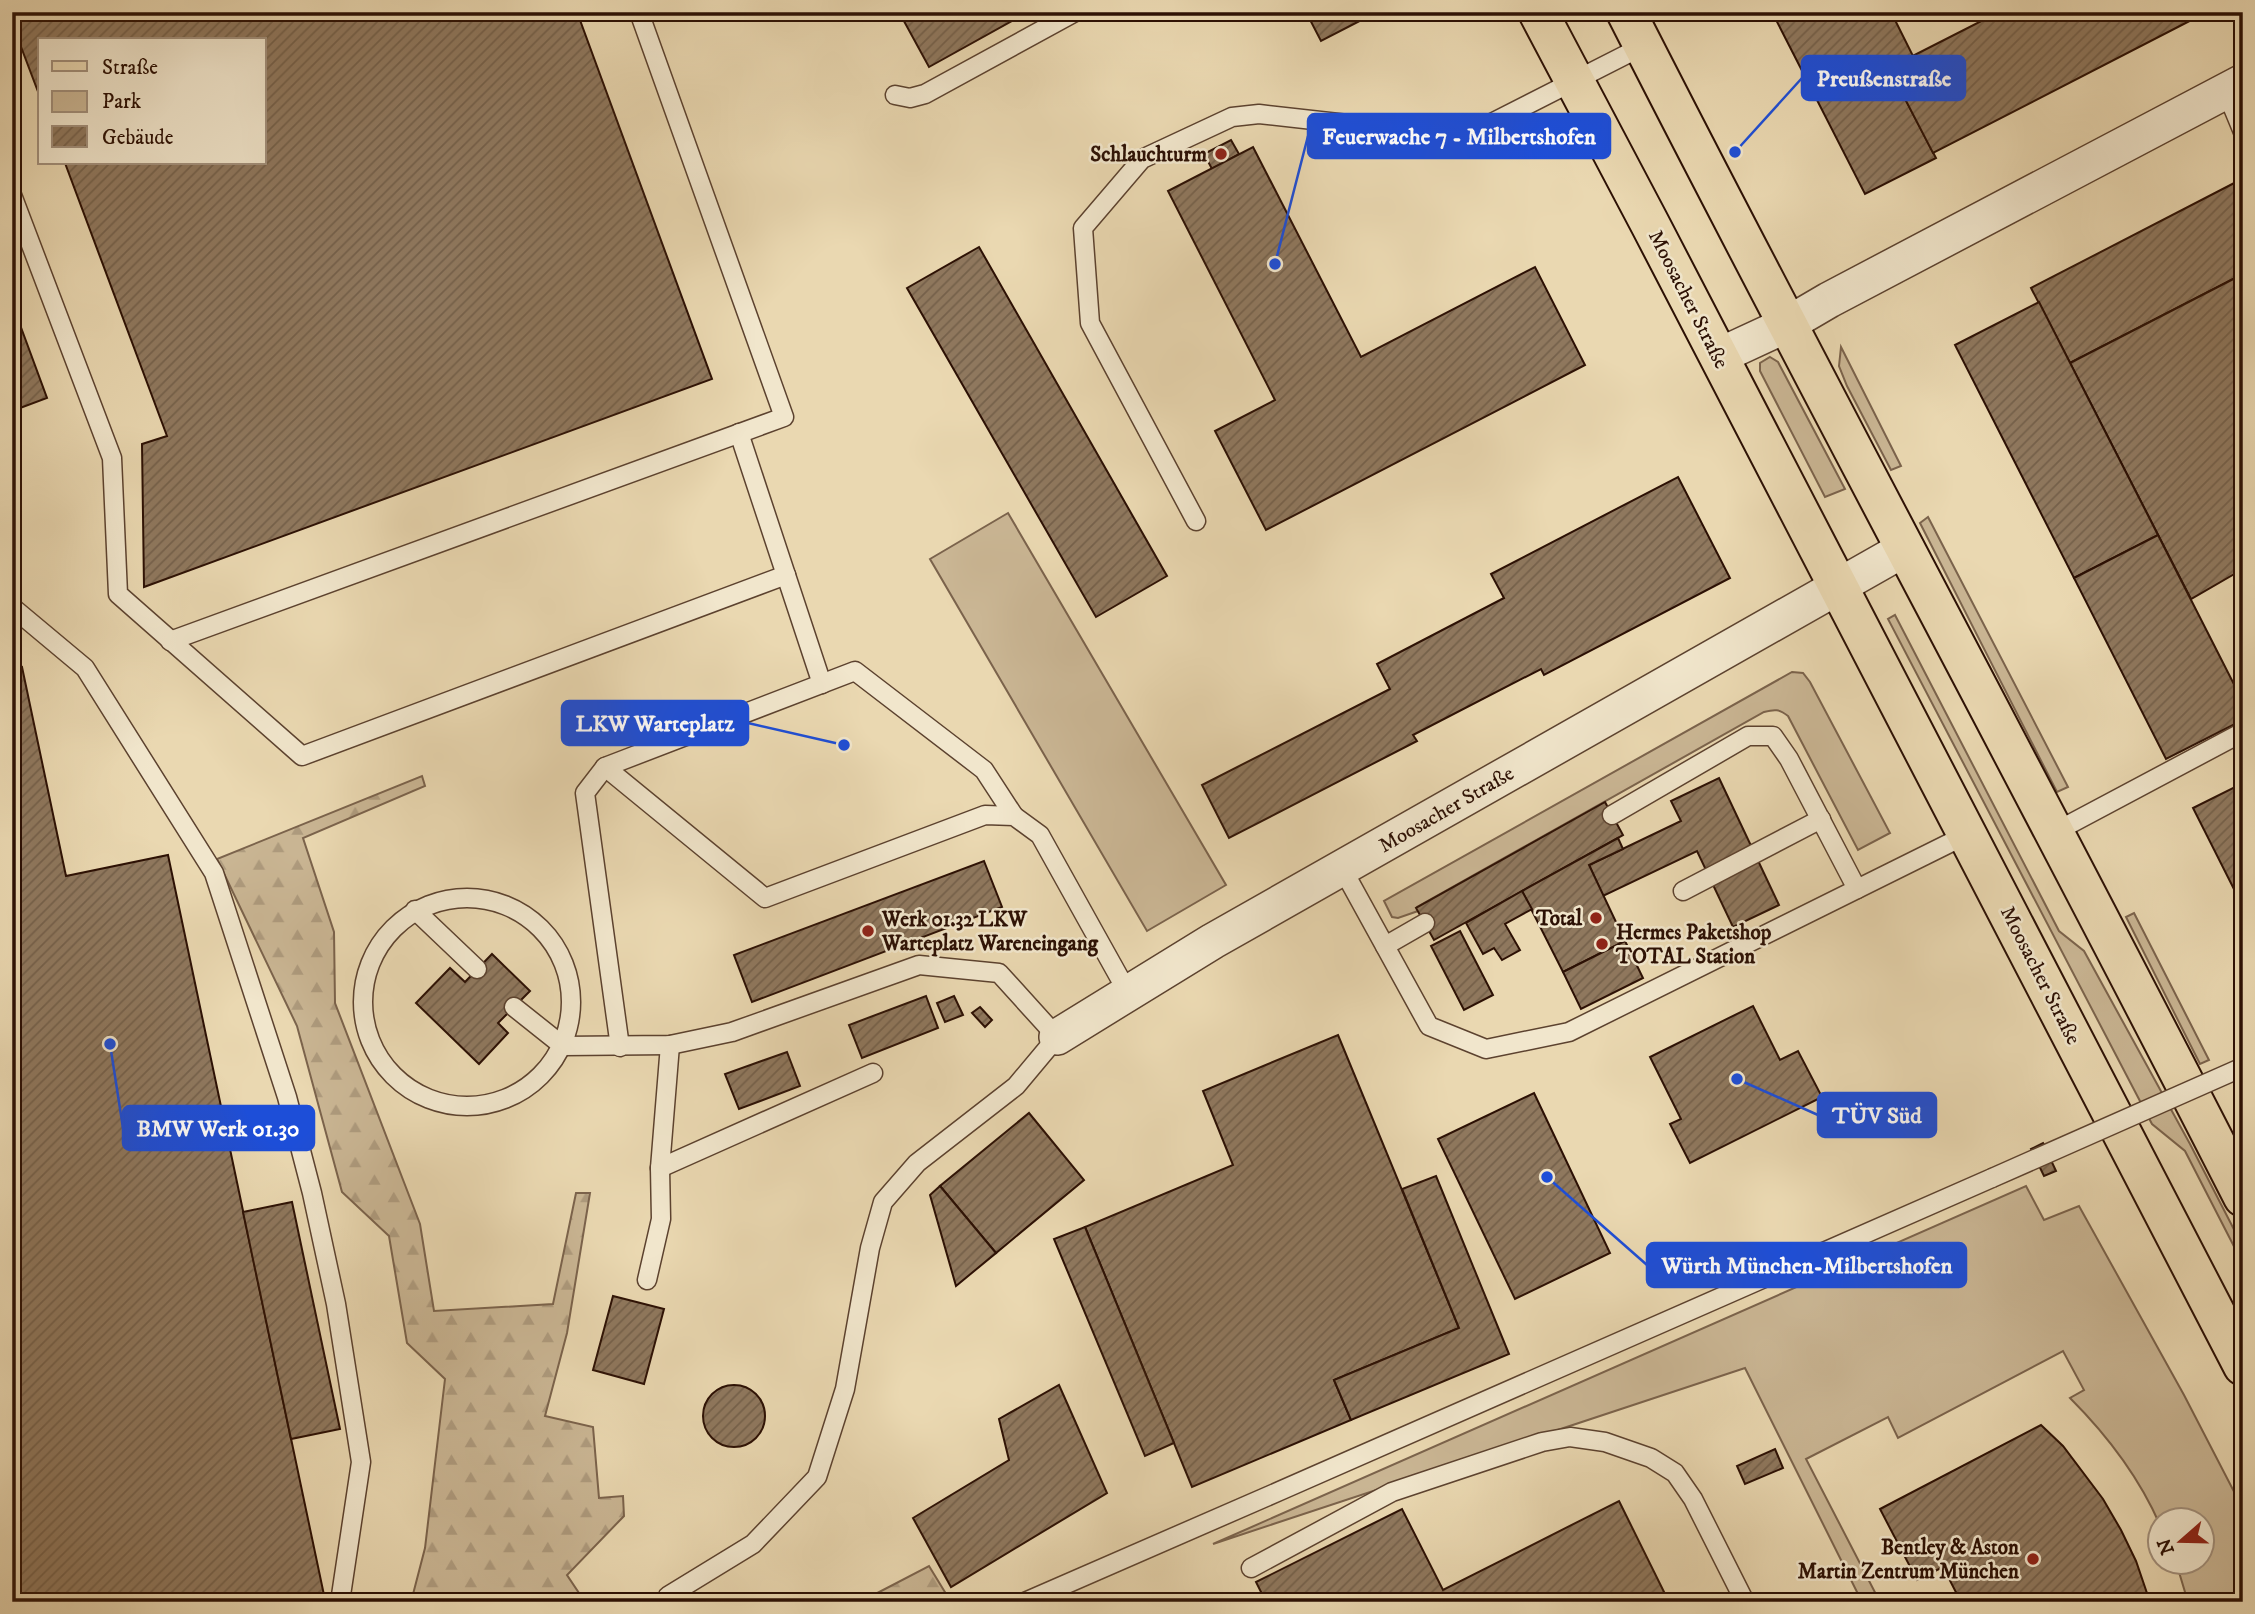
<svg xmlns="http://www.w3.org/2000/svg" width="2255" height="1614" font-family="'IM FELL DW Pica',serif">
  <defs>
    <pattern id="forest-firs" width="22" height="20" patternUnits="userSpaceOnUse" patternTransform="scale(1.75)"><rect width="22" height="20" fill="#cab694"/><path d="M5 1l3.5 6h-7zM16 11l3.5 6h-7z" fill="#ae9b7e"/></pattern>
    <pattern id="building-hatch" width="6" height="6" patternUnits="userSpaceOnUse" patternTransform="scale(1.75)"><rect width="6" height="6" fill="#8f785e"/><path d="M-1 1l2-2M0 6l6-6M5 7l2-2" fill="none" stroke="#75614b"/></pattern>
  </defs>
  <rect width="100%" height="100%" fill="#ead8b1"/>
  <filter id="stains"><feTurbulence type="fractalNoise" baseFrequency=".00286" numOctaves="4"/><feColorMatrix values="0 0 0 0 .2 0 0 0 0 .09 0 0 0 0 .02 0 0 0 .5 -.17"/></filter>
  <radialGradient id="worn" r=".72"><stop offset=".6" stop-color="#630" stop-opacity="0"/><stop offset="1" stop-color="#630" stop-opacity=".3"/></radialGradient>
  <!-- green -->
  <g fill="#cab694" stroke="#7b634c" stroke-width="2">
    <polygon points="1841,347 1901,466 1891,470 1847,386 1839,366"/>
    <polygon points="1770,357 1778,362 1845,489 1825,497 1760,371 1760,363"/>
    <polygon points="1008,513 1226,885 1147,931 930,559"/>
    <polygon points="1928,517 2068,787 2057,792 1920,523"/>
    <polygon points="1895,615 2059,931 2084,951 2190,1144 2243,1247 2243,1264 2185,1151 2152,1124 1888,619"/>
    <path d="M1792,672L1803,673L1810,682L1890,833L1858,850L1788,716C1779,709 1775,709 1764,712L1417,907L1418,911L1398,918L1392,917L1384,901Z"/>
    <polygon points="2134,913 2209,1060 2200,1064 2126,917"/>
    <path d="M2026,1186L2044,1220L2079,1206L2184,1395L2243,1509V1602H2188L2176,1562H2202V1520H2160V1525C2139,1477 2107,1435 2070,1398L2084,1390L2063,1351L1898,1438L1888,1417L1806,1459L1880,1602H1862L1745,1368L1213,1544Z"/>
  </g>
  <!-- forest -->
  <g fill="url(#forest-firs)" stroke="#7b634c" stroke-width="2">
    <polygon points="422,776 425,786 303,838 334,932 335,1003 420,1224 434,1311 553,1304 576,1193 590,1193 567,1333 545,1416 593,1427 599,1498 623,1496 624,1516 567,1575 585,1602 411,1602 425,1548 445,1379 407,1343 389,1236 342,1192 297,1026 217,859"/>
    <polygon points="929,1566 951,1602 860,1602"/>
  </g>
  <!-- building -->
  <g fill="url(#building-hatch)" stroke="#2c1004" stroke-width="2">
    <polygon points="12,12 577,12 712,379 144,587 142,444 167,436 65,163 264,163 264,40 40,40 40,97 12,23"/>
    <polygon points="899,12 1028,12 929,67"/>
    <polygon points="1306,12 1377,12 1321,41"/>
    <polygon points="1772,12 1891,12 1913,56 1889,68 1936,158 1865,194"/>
    <polygon points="1999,12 2207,12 1933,153 1889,68"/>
    <polygon points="1231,140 1239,154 1212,169 1204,154"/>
    <polygon points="1253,147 1361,357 1535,267 1585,365 1266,530 1215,431 1275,400 1168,191"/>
    <polygon points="2242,179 2243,274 2070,363 2031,288"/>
    <polygon points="979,247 1167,576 1096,617 907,288"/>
    <polygon points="2243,274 2243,569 2191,599 2070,363"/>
    <polygon points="2039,302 2158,535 2074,578 1955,345"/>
    <polygon points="12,303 47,398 12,411"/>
    <polygon points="1678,477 1730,578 1544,675 1541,669 1413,735 1417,741 1229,838 1202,785 1390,689 1377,664 1504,598 1491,574"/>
    <polygon points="2158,535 2243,702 2243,720 2166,759 2074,578"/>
    <polygon points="22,667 66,876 168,855 324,1595 291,1602 12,1602 12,669"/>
    <polygon points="1719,778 1779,905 1733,927 1697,851 1603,896 1589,865 1681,821 1671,801"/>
    <polygon points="2243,783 2243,907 2193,808"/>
    <polygon points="1605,802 1623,835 1434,940 1416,908"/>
    <polygon points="1618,838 1623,849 1589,865 1625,941 1563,972 1522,891"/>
    <polygon points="984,861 1002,907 752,1002 734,955"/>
    <polygon points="1522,891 1532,909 1505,924 1520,950 1502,960 1494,948 1483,954 1466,923"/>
    <polygon points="1460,931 1493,995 1464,1010 1431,946"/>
    <polygon points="1625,941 1643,978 1581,1009 1563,972"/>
    <polygon points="492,954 530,991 498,1023 508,1033 479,1064 416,1003 450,968 465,982"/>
    <polygon points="926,996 938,1028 862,1058 849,1025"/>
    <polygon points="954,996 963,1015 945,1022 937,1003"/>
    <polygon points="1753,1006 1780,1060 1798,1051 1822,1097 1690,1163 1670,1124 1681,1119 1650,1057"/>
    <polygon points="980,1007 992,1020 985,1027 972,1013"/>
    <polygon points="1338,1035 1459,1328 1334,1380 1351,1420 1192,1487 1085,1227 1233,1165 1203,1091"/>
    <polygon points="787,1052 800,1086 739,1109 725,1074"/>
    <polygon points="1534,1093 1610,1253 1515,1299 1438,1139"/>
    <polygon points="1029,1113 1084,1180 996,1253 940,1186"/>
    <polygon points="2043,1143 2056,1171 2044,1176 2031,1149"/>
    <polygon points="1436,1176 1509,1354 1351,1420 1334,1380 1459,1328 1402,1189"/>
    <polygon points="940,1186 996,1253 956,1286 930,1195"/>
    <polygon points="292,1202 340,1429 291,1439 243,1212"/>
    <polygon points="1085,1227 1174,1443 1145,1456 1054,1239"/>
    <polygon points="613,1296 664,1309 644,1384 593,1370"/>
    <polygon points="1059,1385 1107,1493 951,1587 913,1518 1009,1460 999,1419"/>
    <circle cx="734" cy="1416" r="31"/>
    <polygon points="2041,1425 2063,1446 2103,1499 2121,1530 2136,1561 2150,1602 1961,1602 1943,1567 1917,1580 1880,1509"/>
    <polygon points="1775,1449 1783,1468 1745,1484 1737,1466"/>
    <polygon points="1619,1501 1669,1602 1266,1602 1256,1582 1402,1509 1443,1590"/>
  </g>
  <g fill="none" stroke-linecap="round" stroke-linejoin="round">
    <defs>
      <g id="service">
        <polyline points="2226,91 2243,132"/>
        <polyline points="895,95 910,98 925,94 1075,12"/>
        <polyline points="12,195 112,458 118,594 302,756 786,575"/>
        <polyline points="739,433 822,684"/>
        <polyline points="1196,521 1090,323 1083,228 1142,159 1232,117 1259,114 1464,137 1643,46"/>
        <polyline points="12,607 85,668 214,873 287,1097 312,1193 336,1304 361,1462 340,1602"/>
        <polyline points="170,641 784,417 639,12"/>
        <polyline points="605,767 765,898 985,815 1014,816 1040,835 1128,993"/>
        <polyline points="1612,815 1748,736 1773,736 1789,759 1857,889"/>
        <polyline points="2055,832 2243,732"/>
        <polyline points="1342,868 1429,1026 1486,1049 1569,1032 1968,834"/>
        <polyline points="1683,891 1821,819"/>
        <circle cx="467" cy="1002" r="104"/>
        <polyline points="415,910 477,969"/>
        <polyline points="1385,946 1425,923"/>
        <polyline points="514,1007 563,1046 670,1045 732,1032 919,965 999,973 1057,1037 1016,1086 917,1163 883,1202 870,1248 845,1389 817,1477 753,1544 668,1596"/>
        <polyline points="620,1047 585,793 605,767 855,671 984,770 1014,816"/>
        <polyline points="660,1168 873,1073"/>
        <polyline points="647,1280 661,1219 660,1168 670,1045"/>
        <polyline points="1251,1568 1392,1492 1542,1442 1570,1437 1605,1442 1651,1458 1675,1473 1693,1499 1745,1602"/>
        <path d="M1025,1602C1348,1462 1670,1319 1992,1178"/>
      </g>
      <g id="minor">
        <polyline points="1719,356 1788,324 1829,300 2243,82"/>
        <polyline points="1057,1037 1213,941 1906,548"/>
      </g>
      <g id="primary">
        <polyline points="1538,12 1650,224 2243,1366"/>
        <path d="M1626,12C1828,409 2041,800 2243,1197"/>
      </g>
    </defs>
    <!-- service casing -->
    <use href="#service" stroke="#5c422f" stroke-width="21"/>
    <!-- minor casing -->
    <use href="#minor" stroke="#5c422f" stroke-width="38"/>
    <!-- primary casing -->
    <use href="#primary" stroke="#2c1004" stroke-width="42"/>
    <!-- service -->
    <use href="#service" stroke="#f1e6cc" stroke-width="18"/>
    <!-- minor -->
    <use href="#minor" stroke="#f1e6cc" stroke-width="35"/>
    <!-- primary -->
    <use href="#primary" stroke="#ead8b1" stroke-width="38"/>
    <defs>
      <polyline id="service-bridge" points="1992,1178 2243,1067"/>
    </defs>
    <!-- service-bridge casing -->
    <use href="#service-bridge" stroke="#5c422f" stroke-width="21" stroke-linecap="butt"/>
    <!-- service-bridge -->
    <use href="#service-bridge" stroke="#f1e6cc" stroke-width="18"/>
  </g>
  <!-- markers -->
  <g fill="#8f2418" stroke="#f1e6cc" stroke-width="2.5">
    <circle cx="1221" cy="154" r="7"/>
    <circle cx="1596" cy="918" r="7"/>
    <circle cx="868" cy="931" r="7"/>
    <circle cx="1602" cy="944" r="7"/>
    <circle cx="2033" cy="1559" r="7"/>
  </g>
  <g text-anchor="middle" stroke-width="5" stroke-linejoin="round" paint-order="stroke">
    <!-- poi labels -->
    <g font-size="21" font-weight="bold" fill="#2c1004" stroke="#f1e6cc" text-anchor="end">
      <text x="1207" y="161">Schlauchturm</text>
      <text x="1582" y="925">Total</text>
      <text x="882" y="926" text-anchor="start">Werk 01.32 LKW<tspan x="882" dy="24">Warteplatz Wareneingang</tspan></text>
      <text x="1616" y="939" text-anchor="start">Hermes Paketshop<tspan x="1616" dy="24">TOTAL Station</tspan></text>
      <text x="2019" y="1554">Bentley &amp; Aston<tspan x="2019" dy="24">Martin Zentrum München</tspan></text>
    </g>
    <!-- street labels -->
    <g font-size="21" fill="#2c1004" stroke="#f1e6cc">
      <text transform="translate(1689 299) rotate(63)" y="7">Moosacher Straße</text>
      <text transform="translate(1446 809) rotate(-30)" y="7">Moosacher Straße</text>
      <text transform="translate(2041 975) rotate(63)" y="7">Moosacher Straße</text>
    </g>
  </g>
  <!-- callouts -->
  <path fill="none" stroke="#1d4ed8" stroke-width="2.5" d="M1735 152L1802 78M1275 264L1308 136M844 745L748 723M1737 1079L1818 1115M110 1044L123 1128M1547 1177L1647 1265"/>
  <g fill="#1d4ed8" stroke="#f1e6cc" stroke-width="2.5">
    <circle cx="1735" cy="152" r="7"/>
    <circle cx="1275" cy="264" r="7"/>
    <circle cx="844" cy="745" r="7"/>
    <circle cx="1737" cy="1079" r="7"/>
    <circle cx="110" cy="1044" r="7"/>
    <circle cx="1547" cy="1177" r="7"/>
  </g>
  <g fill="#1d4ed8" stroke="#1d4ed8" stroke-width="2.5">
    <rect x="1802" y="56" width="163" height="44" rx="7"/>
    <rect x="1308" y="114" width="302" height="44" rx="7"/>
    <rect x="562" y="701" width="186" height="44" rx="7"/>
    <rect x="1818" y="1093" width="118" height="44" rx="7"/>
    <rect x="123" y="1106" width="191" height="44" rx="7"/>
    <rect x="1647" y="1243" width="319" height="44" rx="7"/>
  </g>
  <g font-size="23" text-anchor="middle" font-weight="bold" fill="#fff">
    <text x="1884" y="86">Preußenstraße</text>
    <text x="1459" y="144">Feuerwache 7 - Milbertshofen</text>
    <text x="655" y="731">LKW Warteplatz</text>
    <text x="1877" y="1123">TÜV Süd</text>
    <text x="218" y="1136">BMW Werk 01.30</text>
    <text x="1807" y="1273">Würth München-Milbertshofen</text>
  </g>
  <!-- margin -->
  <rect width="2255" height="1614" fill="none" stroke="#ead8b1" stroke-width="42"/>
  <rect x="14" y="14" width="2227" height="1586" fill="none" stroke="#2c1004" stroke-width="3.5"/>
  <rect x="21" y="21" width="2213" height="1572" fill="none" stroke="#2c1004" stroke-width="2"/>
  <!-- legend -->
  <rect x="38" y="38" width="228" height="126" fill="#f1e6cc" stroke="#a2907c" stroke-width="2"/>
  <rect x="52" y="61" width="35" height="10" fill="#ead8b1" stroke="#a2907c" stroke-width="2"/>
  <text x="102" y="74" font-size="21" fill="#2c1004">Straße</text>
  <rect x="52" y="91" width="35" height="21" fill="#cab694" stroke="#a2907c" stroke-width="2"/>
  <text x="102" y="108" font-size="21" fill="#2c1004">Park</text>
  <rect x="52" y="126" width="35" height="21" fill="url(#building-hatch)" stroke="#a2907c" stroke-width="2"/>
  <text x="102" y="144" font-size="21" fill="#2c1004">Gebäude</text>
  <!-- north arrow -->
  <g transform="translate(2181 1541) rotate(250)"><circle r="33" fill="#f1e6cc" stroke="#a2907c" stroke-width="2"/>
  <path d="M0-5L12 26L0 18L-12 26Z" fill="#8f2418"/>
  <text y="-10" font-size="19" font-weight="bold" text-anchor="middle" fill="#2c1004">N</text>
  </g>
  <rect width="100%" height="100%" filter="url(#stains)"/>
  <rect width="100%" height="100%" fill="url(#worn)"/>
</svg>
